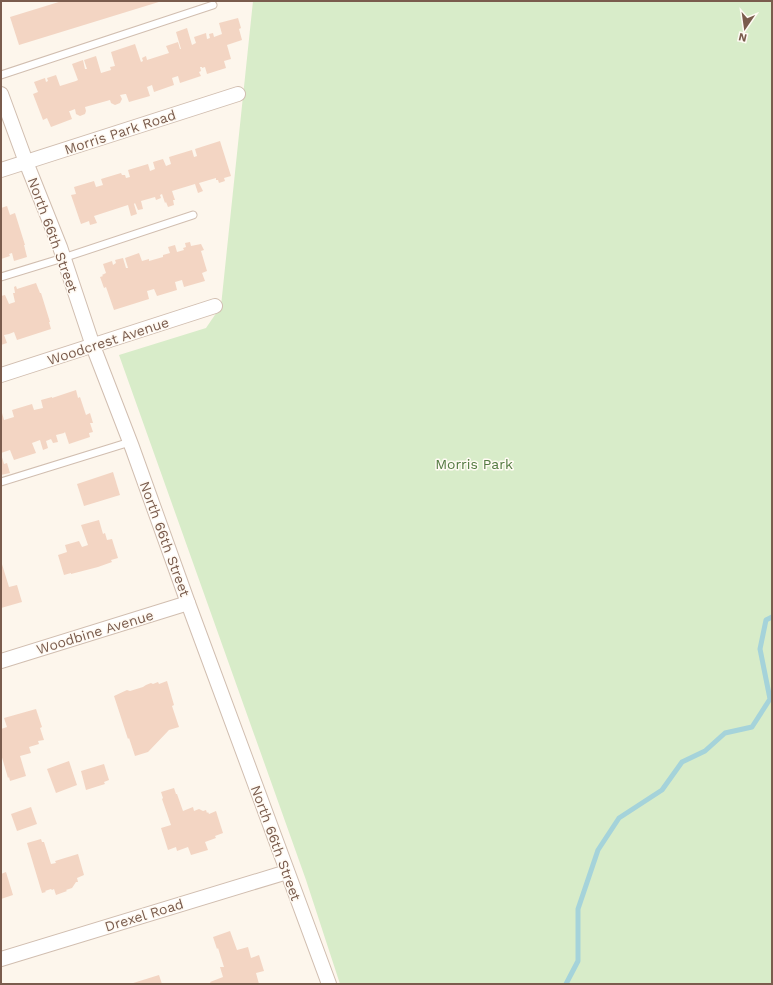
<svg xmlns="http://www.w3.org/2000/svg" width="773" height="985" font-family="'Work Sans',sans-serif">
  <rect width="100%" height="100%" fill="#fdf6ec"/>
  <!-- green -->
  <polygon fill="#d8ecc9" points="253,1 772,1 772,984 340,984 306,880 119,355 206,328 221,306"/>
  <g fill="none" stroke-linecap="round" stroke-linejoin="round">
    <!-- stream -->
    <polyline stroke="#a5d3da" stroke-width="5" points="566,984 578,961 578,909 598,850 619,818 662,790 682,762 705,751 725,733 752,727 770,699 760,649 766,620 772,617"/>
  </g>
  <!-- building -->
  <g fill="#f3d5c3">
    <polygon points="62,1 162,1 19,45 10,17"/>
    <polygon points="238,18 241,28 239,29 242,40 227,45 231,59 224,61 226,68 207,74 205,67 202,68 202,67 200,67 201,71 199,72 201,76 180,83 178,76 172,78 174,85 154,92 152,85 147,87 150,96 129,102 126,94 125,94 120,95 122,99 120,103 115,105 111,103 110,100 85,107 86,111 85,114 80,116 76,114 75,109 70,111 69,111 72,119 51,127 47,118 43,120 33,94 38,92 34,82 45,78 46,82 48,81 47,78 56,75 60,86 76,81 78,80 72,64 83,60 85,69 87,69 84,60 96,56 101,73 111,70 110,67 115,66 111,52 135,44 141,62 143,61 142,58 146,56 147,60 169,53 166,46 178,42 180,49 181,49 176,32 187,28 192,45 196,43 194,37 206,33 207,39 210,38 209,34 213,33 214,37 222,34 219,23"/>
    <polygon points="220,141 231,176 224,178 225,181 219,183 218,180 216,180 216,178 199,183 203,191 198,193 195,184 172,191 175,200 173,200 174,205 168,207 166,202 165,203 162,194 160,195 161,198 156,200 155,197 141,201 143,209 138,210 135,203 134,204 137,214 131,216 128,205 94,216 97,223 90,225 89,221 81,224 71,195 76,194 74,187 94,181 96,187 103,185 101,179 121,173 122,175 125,175 126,178 130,177 128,170 148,164 150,171 155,169 153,162 163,159 166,166 171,164 169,157 192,150 194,157 197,156 195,149"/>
    <polygon points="7,206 10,215 15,213 25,245 24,245 27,257 14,261 12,253 9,254 10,256 1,259 1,208"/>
    <polygon points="190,242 191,246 201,244 204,250 201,251 207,271 202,273 205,281 184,287 182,280 175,282 177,290 157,296 154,289 147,291 149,299 114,310 106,287 104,288 100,277 103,276 102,275 106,273 103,264 112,261 113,265 116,263 115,260 123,258 126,268 128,268 125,258 139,253 142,261 149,259 149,261 163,257 163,255 170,253 168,247 175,245 177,252 184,250 183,248 186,247 185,243"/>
    <polygon points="36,283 40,293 41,293 50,322 49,322 51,329 17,340 14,332 9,334 4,335 7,343 1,345 1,296 5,295 9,304 15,302 13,293 15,293 14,287 16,286 17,289"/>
    <polygon points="76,390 78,398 80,397 86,415 90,413 93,423 90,423 93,432 89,433 90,437 69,444 65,432 64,433 56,435 58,442 53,443 51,439 46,441 48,448 43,450 40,440 32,443 36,453 14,460 10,450 1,453 1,413 2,413 4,420 14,417 12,410 32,404 34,410 43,408 41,400 52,397 52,398"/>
    <polygon points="1,454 4,464 7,463 10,473 1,475"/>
    <polygon points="113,472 120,495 84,506 77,484"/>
    <polygon points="99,520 103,534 105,533 107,540 112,539 118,558 111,560 112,562 98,567 71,574 71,573 64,575 58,555 67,552 65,545 79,541 82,547 88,545 81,525"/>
    <polygon points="1,561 9,587 17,585 22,602 1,608"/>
    <polygon points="167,681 174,705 172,706 179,727 169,730 148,752 135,756 129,738 128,739 114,696 127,690 130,691 143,687 146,685 151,683 153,684 158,682 159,684"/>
    <polygon points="36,709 42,727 40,728 44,740 38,741 39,744 29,747 31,753 20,756 26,776 10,781 9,777 8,778 1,754 2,754 1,729 7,727 4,718"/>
    <polygon points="69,761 77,785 56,793 47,769"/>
    <polygon points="104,764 109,780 104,782 105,784 86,790 81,771"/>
    <polygon points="174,788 176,794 177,794 183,811 193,807 194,811 199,809 203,811 206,810 207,813 208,812 209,814 216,811 223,833 215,836 216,838 205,842 208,850 191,855 188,847 177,851 176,847 168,850 161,828 171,825 162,799 163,798 161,792"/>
    <polygon points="31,807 37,824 17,831 11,814"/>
    <polygon points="41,839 42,842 44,842 51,864 56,863 55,861 78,854 84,875 77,878 78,882 76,882 72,888 66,890 67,891 56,895 54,889 52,890 51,889 45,891 46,892 42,893 27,843"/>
    <polygon points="6,872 13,895 1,899 1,874"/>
    <polygon points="230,931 237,950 248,947 251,958 259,955 264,971 256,973 259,984 211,984 210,982 223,977 220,967 224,967 218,948 217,949 213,937"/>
    <polygon points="159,975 162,984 130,984"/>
  </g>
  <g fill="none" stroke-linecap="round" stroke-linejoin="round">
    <defs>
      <g id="lane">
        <polyline points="1,75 213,5"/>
        <polyline points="1,277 63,258 193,215"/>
        <polyline points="1,482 130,442"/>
      </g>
      <g id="street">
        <polyline points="1,94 26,162 60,247 93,346 132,447 188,603 329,984"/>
        <polyline points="1,170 238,94"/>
        <polyline points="1,375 215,306"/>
        <polyline points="1,661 188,603"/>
        <polyline points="1,959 287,872"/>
      </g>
    </defs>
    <!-- lane casing -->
    <use href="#lane" stroke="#d1beb0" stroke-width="9"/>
    <!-- street casing -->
    <use href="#street" stroke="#d1beb0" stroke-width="16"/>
    <!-- lane -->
    <use href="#lane" stroke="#fff" stroke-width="7"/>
    <!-- street -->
    <use href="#street" stroke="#fff" stroke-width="14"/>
  </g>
  <g text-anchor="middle" stroke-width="3" stroke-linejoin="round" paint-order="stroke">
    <!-- street labels -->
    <g font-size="14" fill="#7a5c4d" stroke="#fffaf3">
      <text transform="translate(120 132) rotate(-18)" y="5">Morris Park Road</text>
      <text transform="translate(53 235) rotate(70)" y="5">North 66th Street</text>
      <text transform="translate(108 341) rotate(-18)" y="5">Woodcrest Avenue</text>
      <text transform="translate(165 539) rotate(70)" y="5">North 66th Street</text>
      <text transform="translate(95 632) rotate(-17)" y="5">Woodbine Avenue</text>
      <text transform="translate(276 843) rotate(70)" y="5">North 66th Street</text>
      <text transform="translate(144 915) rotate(-17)" y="5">Drexel Road</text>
    </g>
    <!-- park labels -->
    <g font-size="14" fill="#537a41" stroke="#fffaf3">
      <text x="474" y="469">Morris Park</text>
    </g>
  </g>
  <!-- border -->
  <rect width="773" height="985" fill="none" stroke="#7a5c4d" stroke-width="4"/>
  <!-- north arrow -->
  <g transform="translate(745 28) rotate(193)" stroke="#fffaf3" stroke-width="3" paint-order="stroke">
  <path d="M0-3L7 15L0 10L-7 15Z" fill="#7a5c4d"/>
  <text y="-6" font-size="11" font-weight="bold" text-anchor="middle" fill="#7a5c4d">N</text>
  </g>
</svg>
